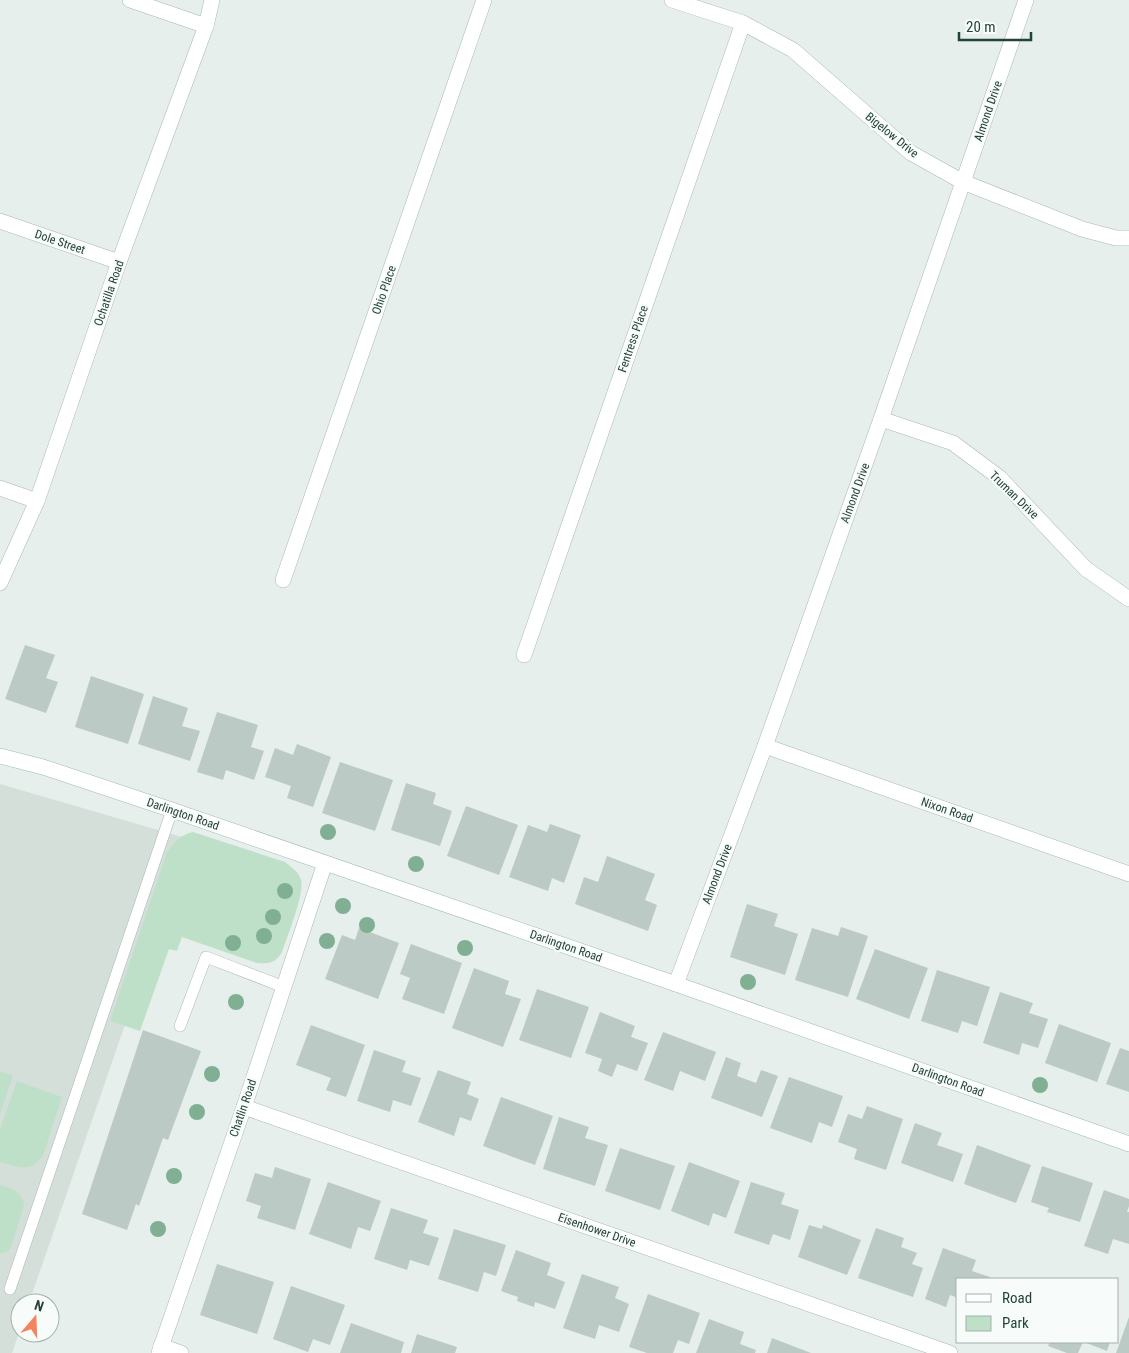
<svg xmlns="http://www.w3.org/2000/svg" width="1129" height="1353" font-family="'Roboto Condensed',sans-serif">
  <rect width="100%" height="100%" fill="#e6efeb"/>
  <!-- built -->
  <polygon fill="#d4dfda" points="0,784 189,839 29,1303 20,1303 20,1330 12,1353 0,1353"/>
  <!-- green -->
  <g fill="#bfe0c8">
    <path d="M193,832L285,862C291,867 299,872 301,880C305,893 287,937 282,952C276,963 269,964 257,963L182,937L177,951L169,949L140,1031L110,1021L167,852C174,843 181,834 193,832Z"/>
    <polygon points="0,1071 13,1076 0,1114"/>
    <path d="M17,1081L62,1097L44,1153C33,1174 18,1167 0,1162V1129Z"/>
    <path d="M0,1185C11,1188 24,1193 24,1206L11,1247L8,1251L0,1254Z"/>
  </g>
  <!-- building -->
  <g fill="#bbcac4">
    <polygon points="25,645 55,655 46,678 58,682 46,713 5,699"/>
    <polygon points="91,676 144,694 128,744 75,727"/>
    <polygon points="153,696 188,708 182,726 200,731 190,761 138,744"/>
    <polygon points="217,712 258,725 251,747 264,751 254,780 226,770 223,780 197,772"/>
    <polygon points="297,744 331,757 313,807 287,798 291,786 265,777 275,748 293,755"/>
    <polygon points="340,762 393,780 375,831 322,813"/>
    <polygon points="406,783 436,793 433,804 452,811 440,846 391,830"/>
    <polygon points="466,806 518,825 499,875 447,856"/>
    <polygon points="550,824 581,835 564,883 552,878 548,891 509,877 528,825 547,832"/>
    <polygon points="607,856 655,874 645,900 657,905 648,931 575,904 584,877 598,882"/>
    <polygon points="747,904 778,914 774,926 798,934 785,975 730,957"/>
    <polygon points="841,927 868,936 848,997 795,980 812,928 838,936"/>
    <polygon points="359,928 399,943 378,999 325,979 342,935 355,940"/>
    <polygon points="411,944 462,963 444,1014 402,999 410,978 400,974"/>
    <polygon points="875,949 928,968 909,1019 856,999"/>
    <polygon points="474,968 509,981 505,994 521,999 503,1047 452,1028"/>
    <polygon points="937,970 990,987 977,1026 962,1021 958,1033 921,1021"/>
    <polygon points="537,989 589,1007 571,1058 519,1040"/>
    <polygon points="1000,992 1033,1003 1029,1013 1048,1019 1038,1048 1022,1043 1019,1055 983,1043"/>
    <polygon points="600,1012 635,1026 631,1037 648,1043 637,1071 617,1064 612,1077 598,1071 602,1059 585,1053"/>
    <polygon points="1059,1024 1111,1043 1097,1082 1045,1063"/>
    <polygon points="311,1025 365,1045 346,1097 326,1090 331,1078 296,1065"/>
    <polygon points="143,1030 201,1051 168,1140 163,1138 139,1206 136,1204 127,1230 82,1214"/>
    <polygon points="663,1032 716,1052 705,1081 680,1071 673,1091 644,1080"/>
    <polygon points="1120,1048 1129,1051 1129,1092 1106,1084"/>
    <polygon points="374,1050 406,1061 402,1072 421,1078 411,1106 393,1100 390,1112 357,1101"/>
    <polygon points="726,1057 741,1063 737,1076 756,1083 761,1070 778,1076 762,1117 711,1098"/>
    <polygon points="438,1070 471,1082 467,1094 479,1099 471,1121 460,1117 454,1136 418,1122"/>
    <polygon points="789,1077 843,1096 832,1127 819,1122 812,1143 770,1128"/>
    <polygon points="501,1097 553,1116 535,1165 483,1146"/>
    <polygon points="867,1106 903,1119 886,1170 854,1159 857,1149 838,1142 848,1114 862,1119"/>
    <polygon points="559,1117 589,1127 585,1138 608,1145 595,1186 543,1169"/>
    <polygon points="915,1123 942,1133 937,1145 963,1154 953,1182 901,1163"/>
    <polygon points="977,1145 1031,1165 1016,1203 964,1184"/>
    <polygon points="620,1148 675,1166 660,1210 605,1191"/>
    <polygon points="689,1162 740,1181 726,1218 713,1213 709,1226 671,1211"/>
    <polygon points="1042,1166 1093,1183 1080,1222 1047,1212 1049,1208 1031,1202"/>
    <polygon points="275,1167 311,1179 295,1230 257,1218 261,1206 246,1201 255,1173 272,1178"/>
    <polygon points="328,1182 381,1201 370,1231 358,1227 351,1249 309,1234"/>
    <polygon points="751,1182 785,1193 781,1204 799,1210 790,1240 773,1234 769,1245 734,1233"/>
    <polygon points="1104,1190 1129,1199 1129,1206 1127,1212 1129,1212 1129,1244 1113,1239 1108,1254 1084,1246"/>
    <polygon points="391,1208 428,1220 423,1233 439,1238 429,1266 410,1260 407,1270 374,1259"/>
    <polygon points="809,1225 822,1229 823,1225 861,1240 847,1275 798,1257"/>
    <polygon points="876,1228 904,1238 901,1247 917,1253 912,1264 923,1268 913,1297 858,1278"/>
    <polygon points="454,1229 506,1245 496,1276 484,1272 478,1292 438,1279"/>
    <polygon points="943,1248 976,1260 972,1271 990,1277 989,1279 958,1279 958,1298 950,1295 946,1307 925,1299"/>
    <polygon points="516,1250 551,1263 547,1275 565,1282 555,1309 535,1302 534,1307 517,1301 518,1297 501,1291"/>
    <polygon points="217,1264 274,1282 257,1334 200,1315"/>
    <polygon points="582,1274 619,1287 615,1298 629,1304 619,1332 599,1325 595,1339 563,1328"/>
    <polygon points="291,1286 345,1305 330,1345 313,1339 308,1352 273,1339"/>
    <polygon points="648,1294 700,1313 689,1344 678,1340 673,1353 647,1353 629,1347"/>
    <polygon points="1129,1317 1129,1353 1116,1353"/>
    <polygon points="709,1319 744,1332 740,1344 756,1350 755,1353 696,1353"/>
    <polygon points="351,1323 404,1342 401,1353 340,1353"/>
    <polygon points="417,1334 457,1347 455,1353 411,1353"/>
    <polygon points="772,1338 811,1353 767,1353"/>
    <polygon points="1050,1342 1083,1342 1078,1353 1067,1353 1048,1346"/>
    <polygon points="1084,1342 1110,1342 1107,1351"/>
  </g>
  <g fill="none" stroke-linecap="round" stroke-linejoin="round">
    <defs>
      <g id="lane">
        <polyline points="180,1026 206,957 284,987"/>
        <polyline points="10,1289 172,810"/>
      </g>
      <g id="street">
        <polyline points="130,0 206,26"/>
        <polyline points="672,0 743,23 793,50 911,153 963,182 1082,229 1116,238 1129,238"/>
        <polyline points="0,221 119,262"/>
        <polyline points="881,419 953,443 1000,478 1086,569 1129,599"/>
        <polyline points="0,488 37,501"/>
        <polyline points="283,580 484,0"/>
        <polyline points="0,583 37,501 119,262 206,26 212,0"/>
        <polyline points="524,655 743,23"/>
        <polyline points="765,746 1129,874"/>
        <polyline points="676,984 765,746 881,419 1026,0"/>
        <polyline points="244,1107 950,1353"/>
        <polyline points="161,1346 181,1353"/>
        <polyline points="159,1353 244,1107 325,863"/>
      </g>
      <polyline id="secondary" points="0,756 43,767 172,810 676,984 1129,1144"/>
    </defs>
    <!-- lane casing -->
    <use href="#lane" stroke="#a8b8b2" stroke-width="12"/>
    <!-- street casing -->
    <use href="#street" stroke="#a8b8b2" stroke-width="16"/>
    <!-- secondary casing -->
    <use href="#secondary" stroke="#a4bbb3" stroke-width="16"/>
    <!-- lane -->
    <use href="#lane" stroke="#fff" stroke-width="11"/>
    <!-- street -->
    <use href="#street" stroke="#fff" stroke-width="15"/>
    <!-- secondary -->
    <use href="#secondary" stroke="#fff" stroke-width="15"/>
  </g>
  <!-- trees -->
  <g fill="#80af93">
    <circle cx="328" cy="832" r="8"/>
    <circle cx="416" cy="864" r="8"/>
    <circle cx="285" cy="891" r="8"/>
    <circle cx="343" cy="906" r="8"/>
    <circle cx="273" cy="917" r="8"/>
    <circle cx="367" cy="925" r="8"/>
    <circle cx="264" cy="936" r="8"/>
    <circle cx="327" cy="941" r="8"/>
    <circle cx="233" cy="943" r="8"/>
    <circle cx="465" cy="948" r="8"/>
    <circle cx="748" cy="982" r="8"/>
    <circle cx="236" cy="1002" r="8"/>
    <circle cx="212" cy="1074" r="8"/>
    <circle cx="1040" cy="1085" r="8"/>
    <circle cx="197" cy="1112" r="8"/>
    <circle cx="174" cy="1176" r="8"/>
    <circle cx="158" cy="1229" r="8"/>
  </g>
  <g text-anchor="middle" stroke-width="4.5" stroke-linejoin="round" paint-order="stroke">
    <!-- street labels -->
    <g font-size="12" fill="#24423a" stroke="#f7fbf9">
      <text transform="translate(988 111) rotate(-71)" y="4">Almond Drive</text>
      <text transform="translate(892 135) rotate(39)" y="4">Bigelow Drive</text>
      <text transform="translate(60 242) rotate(19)" y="4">Dole Street</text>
      <text transform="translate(384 290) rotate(-71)" y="4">Ohio Place</text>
      <text transform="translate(109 293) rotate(-71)" y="4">Ochatilla Road</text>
      <text transform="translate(633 339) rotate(-71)" y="4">Fentress Place</text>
      <text transform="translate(855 493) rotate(-70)" y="4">Almond Drive</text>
      <text transform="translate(1014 495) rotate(44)" y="4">Truman Drive</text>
      <text transform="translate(947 810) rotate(19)" y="4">Nixon Road</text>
      <text transform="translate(183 814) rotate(19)" y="4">Darlington Road</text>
      <text transform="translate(717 874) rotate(-69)" y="4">Almond Drive</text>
      <text transform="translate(566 946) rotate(19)" y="4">Darlington Road</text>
      <text transform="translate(948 1080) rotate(20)" y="4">Darlington Road</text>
      <text transform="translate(243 1108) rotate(-71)" y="4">Chatlin Road</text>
      <text transform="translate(597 1230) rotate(19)" y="4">Eisenhower Drive</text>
    </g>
  </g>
  <!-- legend -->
  <rect x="956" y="1278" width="162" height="65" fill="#f7fbf9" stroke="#a3b1ad"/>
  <rect x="966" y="1294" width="25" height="8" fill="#ffffff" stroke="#a3b1ad"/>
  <text x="1002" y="1303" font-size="15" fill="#24423a">Road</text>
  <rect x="966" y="1316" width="25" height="15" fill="#bfe0c8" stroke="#a3b1ad"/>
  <text x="1002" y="1328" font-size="15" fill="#24423a">Park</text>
  <!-- north arrow -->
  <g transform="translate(35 1318) rotate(19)"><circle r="24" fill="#f7fbf9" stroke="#a3b1ad"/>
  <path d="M0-4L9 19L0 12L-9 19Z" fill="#f4845f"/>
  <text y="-8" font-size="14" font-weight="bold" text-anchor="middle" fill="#24423a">N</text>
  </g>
  <!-- scale -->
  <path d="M959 32v8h72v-8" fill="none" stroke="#24423a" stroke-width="2.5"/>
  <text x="966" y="32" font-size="15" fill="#24423a" stroke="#f7fbf9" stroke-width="4" paint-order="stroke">20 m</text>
</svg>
